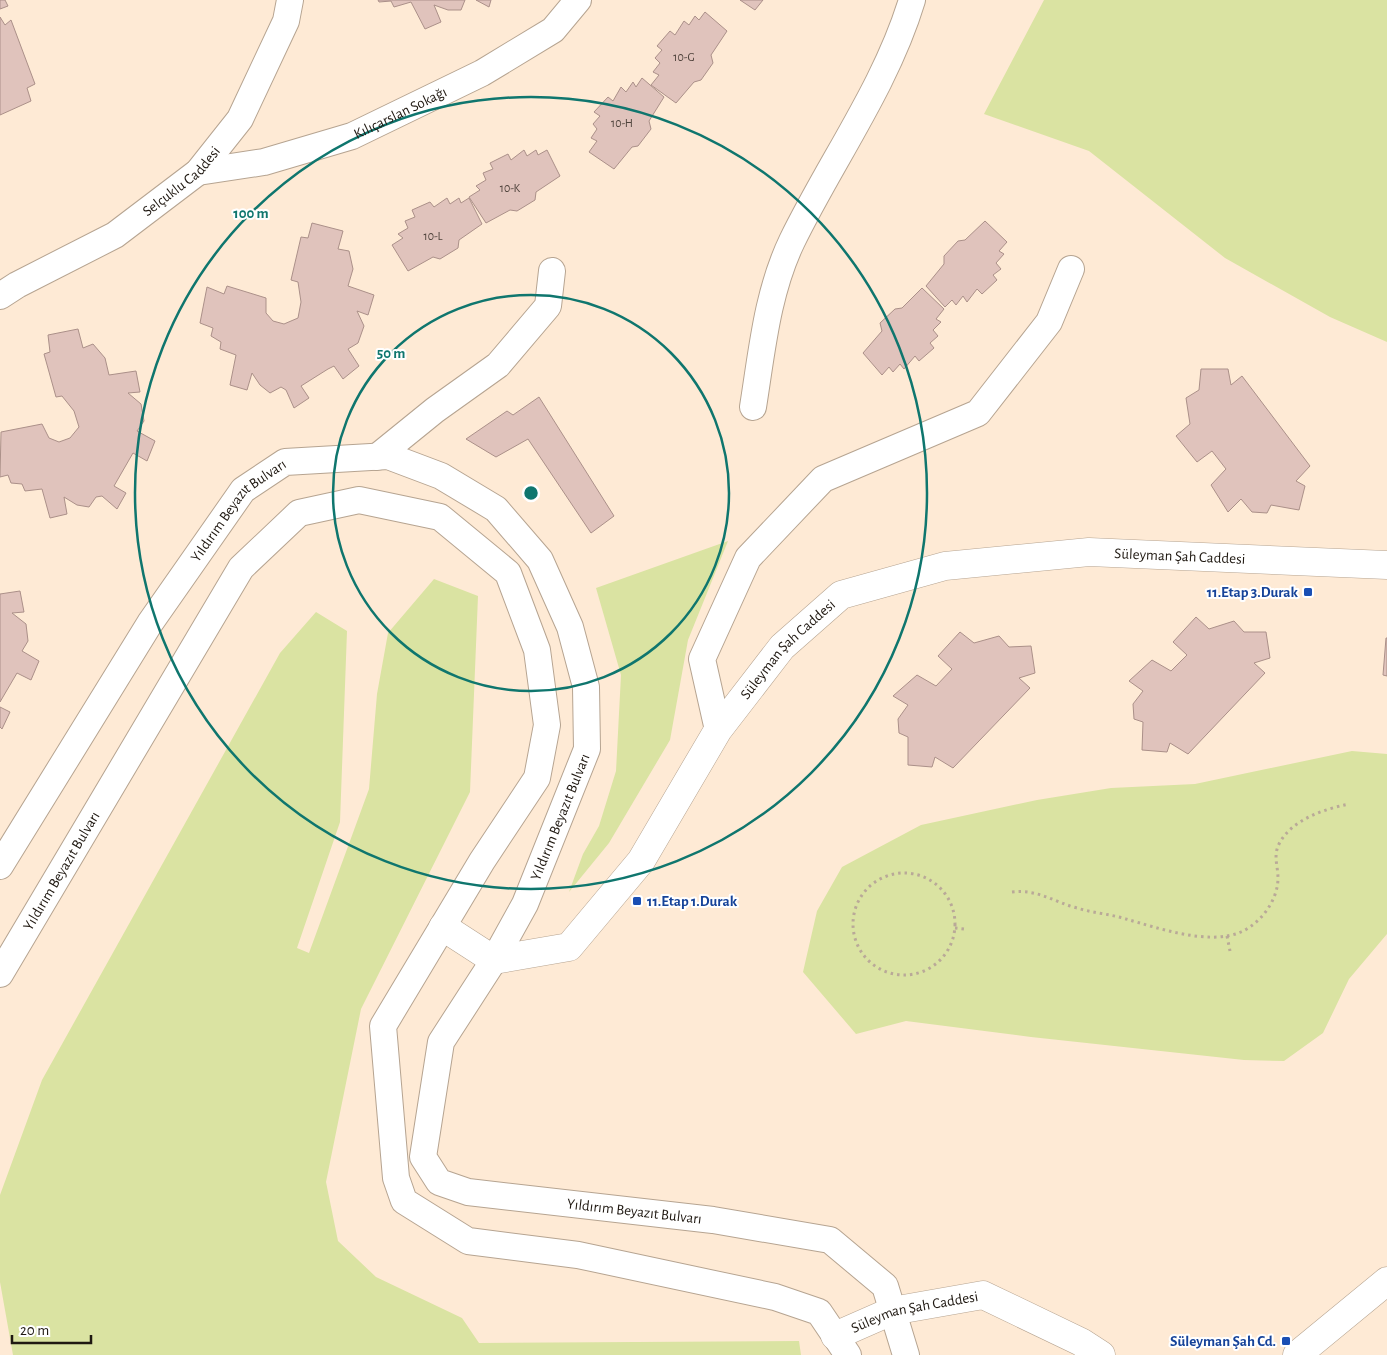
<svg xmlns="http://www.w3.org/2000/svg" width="1387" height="1355" font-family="'Alegreya Sans',sans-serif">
  <rect width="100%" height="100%" fill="#feead5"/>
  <!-- green -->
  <g fill="#dae3a2">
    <polygon points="1044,0 1387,0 1387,342 1330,317 1225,258 1089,151 984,114"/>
    <polygon points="728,541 688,640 670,740 609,843 569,892 583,854 599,826 616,771 621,675 596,588"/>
    <polygon points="434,579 478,596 470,792 361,1009 326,1182 338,1241 376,1277 462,1318 479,1343 799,1341 801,1355 13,1355 0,1282 0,1195 42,1080 280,653 316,612 347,631 340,822 297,948 309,953 369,789 377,694 388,633"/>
    <polygon points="1352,751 1387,754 1387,934 1349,979 1323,1033 1284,1061 1244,1060 1031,1037 906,1021 856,1034 803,972 817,911 842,867 921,825 1037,800 1111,788 1195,784"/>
  </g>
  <!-- building -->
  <g fill="#e0c3bc" stroke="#ab9089">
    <polygon points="0,0 5,0 8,6 0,9"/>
    <polygon points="378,0 465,0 461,10 448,10 434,5 441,22 425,29 411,2 394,7 391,1 379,2"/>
    <polygon points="476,0 491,0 489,7"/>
    <polygon points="740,0 763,0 755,10"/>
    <polygon points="705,12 727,31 711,55 713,63 701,80 694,82 676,103 651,85 659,75 653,72 660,63 655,58 662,50 657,46 670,31 675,35 684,21 689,25 695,16 699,20"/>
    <polygon points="0,17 5,25 11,20 35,84 27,88 31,101 0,115"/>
    <polygon points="642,78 664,97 649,121 651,129 638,146 632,147 614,169 589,152 597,141 591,138 597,129 593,124 600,116 594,112 608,97 613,101 621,87 626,92 633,82 636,87"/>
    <polygon points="524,150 527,156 536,150 538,155 547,150 560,176 536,192 535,200 517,211 510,210 486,223 469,197 480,190 476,186 486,180 483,173 493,169 490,163 508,154 511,160"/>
    <polygon points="447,198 450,204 459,198 461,203 469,198 482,224 459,240 458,248 440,259 433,257 408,271 392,245 403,238 398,234 408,228 405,221 415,217 412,210 430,202 434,207"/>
    <polygon points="985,221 1007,242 999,251 1004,254 996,263 1001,269 993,275 997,280 982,294 977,289 967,302 963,296 956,305 952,300 945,307 926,286 944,264 944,256 958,241 965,240"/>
    <polygon points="312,223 343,231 338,249 349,251 353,269 348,286 374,295 368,315 357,311 364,326 358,343 348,349 359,366 343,379 334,366 328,369 301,386 309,398 294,408 286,390 281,387 270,393 260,385 252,373 247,390 230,385 236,355 220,349 221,342 211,336 213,328 200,323 207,287 224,294 227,286 266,298 266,313 273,321 284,324 298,318 301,302 298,282 291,280 301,237 308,238"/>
    <polygon points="922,288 944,309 936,319 941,322 933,330 938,336 930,343 934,348 919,361 915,356 904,369 900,364 893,372 889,367 882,375 863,353 882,331 880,323 895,309 902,308"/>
    <polygon points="78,329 83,348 93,344 105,358 109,375 136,371 140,392 128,393 141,404 144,421 137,431 155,441 147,461 133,453 114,486 126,493 117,509 102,496 96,497 89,507 77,505 64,497 67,514 50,518 42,489 25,491 22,484 11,483 8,475 0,477 1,432 42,424 49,438 59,442 70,438 79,427 74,411 62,396 56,397 44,354 50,352 48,335"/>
    <polygon points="1201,369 1228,369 1231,385 1242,376 1310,466 1296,481 1305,486 1299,510 1271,505 1267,513 1252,512 1241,499 1228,512 1211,485 1226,469 1212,451 1197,462 1176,436 1190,424 1186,398 1199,390"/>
    <polygon points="539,397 614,516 591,533 528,439 496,457 466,439 507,411 513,415"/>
    <polygon points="20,591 24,612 12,613 26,624 28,641 22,651 39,661 31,680 17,673 0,702 0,594"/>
    <polygon points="1196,617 1209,629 1234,621 1244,632 1266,632 1270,658 1254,663 1265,673 1188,754 1170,743 1167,752 1142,750 1143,722 1134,719 1133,704 1143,691 1129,681 1152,660 1171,671 1187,655 1173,642"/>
    <polygon points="960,632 974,643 999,636 1009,647 1031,646 1035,673 1019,678 1030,688 953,768 935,757 932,767 908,765 908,737 899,733 898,719 908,705 893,696 917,675 936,686 952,669 938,656"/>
    <polygon points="1386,638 1387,638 1387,676 1383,675"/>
    <polygon points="0,707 10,712 2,729 0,727"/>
  </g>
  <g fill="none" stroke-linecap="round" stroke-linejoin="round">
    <defs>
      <g id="minor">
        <path id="s1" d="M198,172L264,162L352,136L482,73L553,30L578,0"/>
        <path id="s2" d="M0,296L17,285L115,235L198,172L240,119L286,21L290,0"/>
        <path d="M753,407C762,351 767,293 792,241C831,161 886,86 912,0"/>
        <polyline points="377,457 435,410 498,365 548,306 552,271"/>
        <polyline points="718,730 702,659 748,558 823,479 978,413 1049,322 1071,269"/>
        <path id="s3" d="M0,866L150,623L243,490L285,462L388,456L441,476L496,509L540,560L570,627L586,687L587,749L525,904L494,960L441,1042L423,1157L439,1182L468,1192L713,1220L830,1240L885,1286L906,1355"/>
        <path id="s4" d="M0,974L241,568L299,513L359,500L440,517L508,573L537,650L547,725L537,778L482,861L383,1026L396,1178L404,1201L468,1241L578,1255L775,1297L819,1312L848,1355"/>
      </g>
      <g id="tertiary">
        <path id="s5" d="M443,927L494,960L569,947L641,861L718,730L782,647L841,595L945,566L1089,552L1387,565"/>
        <path id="s6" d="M835,1336L892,1311L983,1295L1081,1342L1101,1355"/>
        <polyline points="1297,1355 1387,1281"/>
      </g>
    </defs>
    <!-- minor casing -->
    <use href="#minor" stroke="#b6a491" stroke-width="28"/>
    <!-- tertiary casing -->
    <use href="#tertiary" stroke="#b6a491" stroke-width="29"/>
    <!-- path -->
    <g stroke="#b9a998" stroke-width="3" stroke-dasharray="2.5 4" stroke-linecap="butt">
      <circle cx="904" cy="924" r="51"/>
      <path d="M1012,892C1038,889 1054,902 1077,908C1093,913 1110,914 1126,919C1158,928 1209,946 1241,932C1261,923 1278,900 1278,878C1278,866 1273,856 1279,844C1291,820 1324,809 1349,804"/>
      <polyline points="955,928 964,929"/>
      <polyline points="1227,936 1230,951"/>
    </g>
    <!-- minor -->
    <use href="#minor" stroke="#fff" stroke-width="26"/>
    <!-- tertiary -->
    <use href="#tertiary" stroke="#fff" stroke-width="28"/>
  </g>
  <!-- distance rings -->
  <g fill="none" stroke="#0f766e" stroke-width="2.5">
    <circle cx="531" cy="493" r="198"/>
    <circle cx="531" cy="493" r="396"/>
  </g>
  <!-- markers -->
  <g fill="#1a4fb4" stroke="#fff" stroke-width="2">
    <rect x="1303" y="587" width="10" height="10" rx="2.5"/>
    <rect x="632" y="896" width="10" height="10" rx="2.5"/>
    <rect x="1281" y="1336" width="10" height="10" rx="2.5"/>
  </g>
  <g text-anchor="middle" stroke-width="4" stroke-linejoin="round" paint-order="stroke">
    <!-- number labels -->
    <g font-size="12" fill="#4f433c">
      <text x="684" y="61">10-G</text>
      <text x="622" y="127">10-H</text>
      <text x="510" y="192">10-K</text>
      <text x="433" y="240">10-L</text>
    </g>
    <!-- street labels -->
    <g font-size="15" fill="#1f1811" stroke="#fff">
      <text dy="5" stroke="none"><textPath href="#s1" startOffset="212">Kılıçarslan Sokağı</textPath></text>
      <text dy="5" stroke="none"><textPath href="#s2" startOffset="216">Selçuklu Caddesi</textPath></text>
      <text dy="5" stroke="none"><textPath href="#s3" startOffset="430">Yıldırım Beyazıt Bulvarı</textPath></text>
      <text dy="5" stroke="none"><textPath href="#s5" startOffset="928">Süleyman Şah Caddesi</textPath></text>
      <text dy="5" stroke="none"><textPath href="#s5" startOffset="508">Süleyman Şah Caddesi</textPath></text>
      <text transform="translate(560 817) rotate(-68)" y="5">Yıldırım Beyazıt Bulvarı</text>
      <text dy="5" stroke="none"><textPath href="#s4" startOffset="120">Yıldırım Beyazıt Bulvarı</textPath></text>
      <text dy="5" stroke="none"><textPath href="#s3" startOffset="1660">Yıldırım Beyazıt Bulvarı</textPath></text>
      <text dy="5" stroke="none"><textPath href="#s6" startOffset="84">Süleyman Şah Caddesi</textPath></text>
    </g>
    <!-- transit labels -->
    <g font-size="15" font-weight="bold" fill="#164399" stroke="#fff" text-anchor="end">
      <text x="1298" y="597">11.Etap 3.Durak</text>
      <text x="647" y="906" text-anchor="start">11.Etap 1.Durak</text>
      <text x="1276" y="1346">Süleyman Şah Cd.</text>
    </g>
  </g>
  <circle cx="531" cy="493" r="8" fill="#0f766e" stroke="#fff" stroke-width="2.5"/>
  <g font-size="15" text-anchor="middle" font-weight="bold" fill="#0f766e" stroke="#fff" stroke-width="4" stroke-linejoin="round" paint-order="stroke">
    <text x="251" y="218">100 m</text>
    <text x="391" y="358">50 m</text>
  </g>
  <!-- scale -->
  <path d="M12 1335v8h79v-8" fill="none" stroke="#1f1811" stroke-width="2.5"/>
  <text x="20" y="1335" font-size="15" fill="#1f1811" stroke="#ffffff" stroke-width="4" paint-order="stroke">20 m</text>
</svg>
